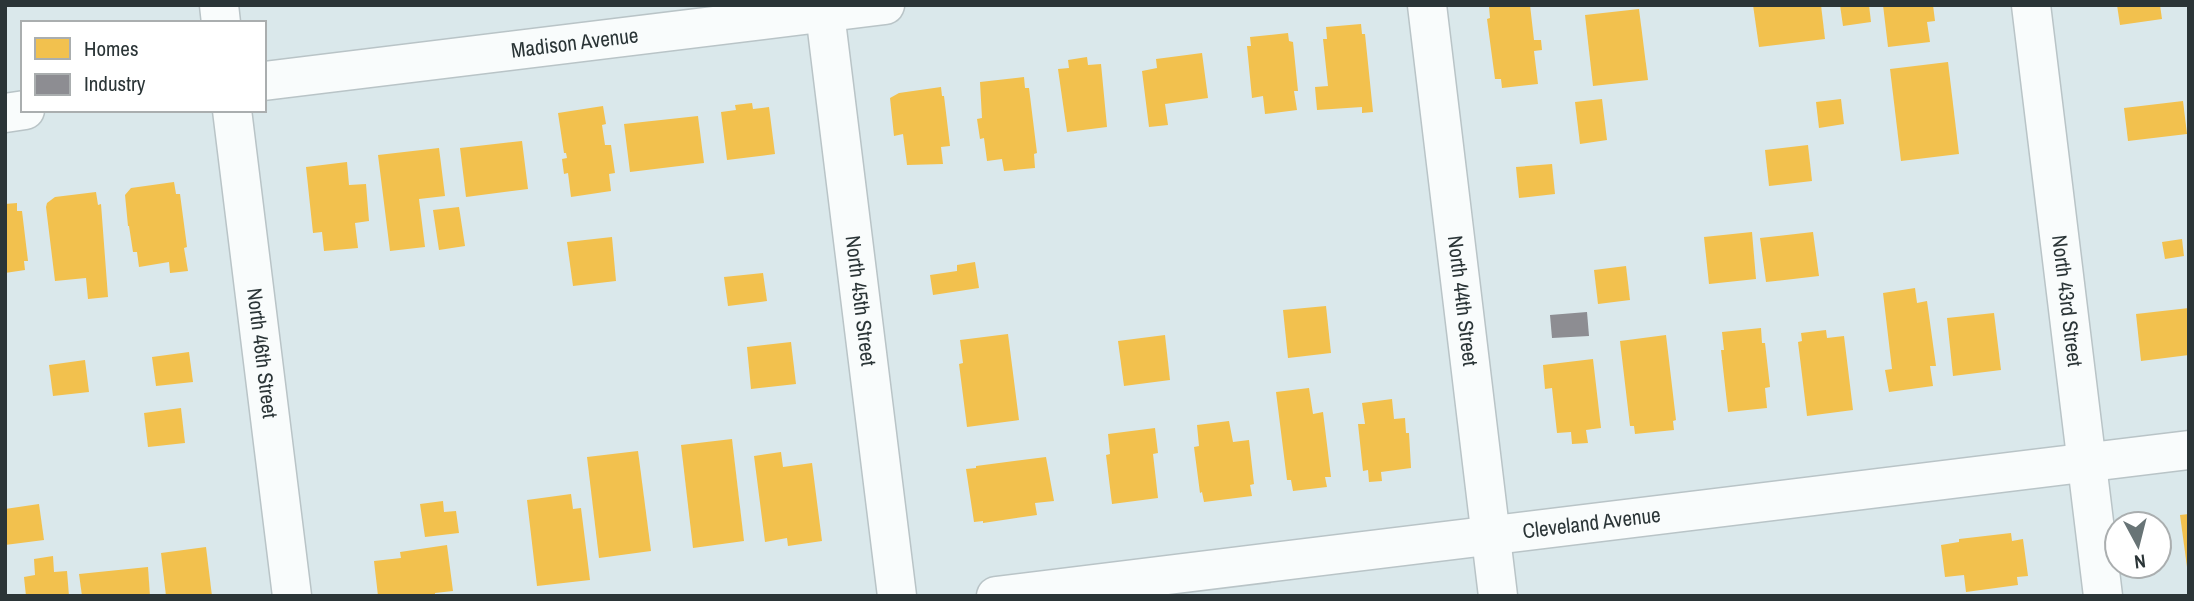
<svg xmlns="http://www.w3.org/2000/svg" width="2194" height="601" font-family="'Archivo Narrow',sans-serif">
  <rect width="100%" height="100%" fill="#dae8eb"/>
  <!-- homes -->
  <g fill="#f2c14e">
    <polygon points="1500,5 1530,5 1534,40 1541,40 1542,50 1534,51 1538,84 1502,88 1501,79 1495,79 1487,19 1490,18 1489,7"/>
    <polygon points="1753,5 1821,5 1825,39 1759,47"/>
    <polygon points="1840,5 1869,5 1871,22 1843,26"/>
    <polygon points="1883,5 1933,5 1935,21 1927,22 1930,42 1888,47"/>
    <polygon points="2117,5 2160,5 2162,19 2120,25"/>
    <polygon points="1639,9 1648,80 1593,86 1585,15"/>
    <polygon points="1361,24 1362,34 1365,34 1373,112 1362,113 1362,107 1317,110 1315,87 1328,86 1323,39 1327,39 1326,27"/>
    <polygon points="1288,33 1289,41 1293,42 1298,91 1294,91 1297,110 1265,114 1263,96 1252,98 1247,46 1251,46 1250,37"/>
    <polygon points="1202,53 1208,98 1165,104 1168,125 1149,127 1142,71 1157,68 1156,59"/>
    <polygon points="1087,57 1088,65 1101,64 1107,127 1067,132 1058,69 1069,68 1068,60"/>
    <polygon points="1948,62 1959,154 1901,161 1890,69"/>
    <polygon points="1024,77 1025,88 1029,88 1037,153 1034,154 1035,168 1004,171 1002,159 987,161 984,138 980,139 977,119 982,118 980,82"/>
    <polygon points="941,87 942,96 944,96 950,146 941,147 943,164 907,165 903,134 894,136 890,98 899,93"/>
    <polygon points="1602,99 1607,140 1580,144 1575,102"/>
    <polygon points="1841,99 1844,124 1819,128 1816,102"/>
    <polygon points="2183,101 2187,134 2128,141 2124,108"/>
    <polygon points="752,103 753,109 769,107 775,154 727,160 721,112 736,110 735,105"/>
    <polygon points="603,106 606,124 602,125 605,145 611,145 615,173 609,174 611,191 571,197 568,173 564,174 562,159 567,158 566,153 564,153 558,113"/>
    <polygon points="698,116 704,163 630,172 624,124"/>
    <polygon points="522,141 528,189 466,197 460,148"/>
    <polygon points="1808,145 1812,181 1769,186 1765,150"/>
    <polygon points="439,148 445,196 419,199 425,247 390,251 378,155"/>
    <polygon points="347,162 349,185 366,184 369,221 355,223 358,248 324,251 322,232 313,233 306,167"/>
    <polygon points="1552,164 1555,194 1519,198 1516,167"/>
    <polygon points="174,182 176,194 180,194 187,247 184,248 188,271 170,273 169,262 139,267 137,252 133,252 129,226 128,226 125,195 131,188"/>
    <polygon points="96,192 98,205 101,204 108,297 88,299 86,278 55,281 46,207 47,203 55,197"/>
    <polygon points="17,203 17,211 22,211 28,261 24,261 25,270 5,273 5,204"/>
    <polygon points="459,207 465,246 439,250 433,210"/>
    <polygon points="1752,232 1756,279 1709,284 1704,237"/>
    <polygon points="1813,232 1819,276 1766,282 1760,238"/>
    <polygon points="612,237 616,281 573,286 567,242"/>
    <polygon points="2182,239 2184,256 2165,259 2162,242"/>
    <polygon points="975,262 979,288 933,295 930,275 957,271 957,265"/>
    <polygon points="1626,266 1630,300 1598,304 1594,270"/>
    <polygon points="763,273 767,301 728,306 724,277"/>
    <polygon points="1915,288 1917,303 1927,301 1936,366 1930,366 1933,386 1889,392 1885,370 1892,369 1883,293"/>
    <polygon points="1326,306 1331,353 1288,358 1283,310"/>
    <polygon points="2189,308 2189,355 2141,361 2136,314"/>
    <polygon points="1994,313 2001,370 1953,376 1947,318"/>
    <polygon points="1761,328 1762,343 1765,343 1770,387 1765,388 1767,408 1728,412 1721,350 1724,350 1722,332"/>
    <polygon points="1826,330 1827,338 1844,336 1853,410 1807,416 1798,342 1802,341 1801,333"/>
    <polygon points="1008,334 1019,420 967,427 959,364 963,363 960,340"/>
    <polygon points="1165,335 1170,380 1124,386 1118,341"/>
    <polygon points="1666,335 1676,420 1673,421 1674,430 1635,434 1634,426 1630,426 1620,341"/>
    <polygon points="791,342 796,384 751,389 747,347"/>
    <polygon points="189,352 193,382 156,386 152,357"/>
    <polygon points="1593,359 1601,428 1586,430 1588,443 1572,444 1571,432 1557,433 1552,388 1545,389 1543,365"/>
    <polygon points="85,360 89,392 53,396 49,365"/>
    <polygon points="1309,388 1313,414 1323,412 1331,477 1325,477 1327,487 1293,491 1291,480 1287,480 1276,392"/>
    <polygon points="1392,399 1394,419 1405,418 1406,433 1409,433 1411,468 1381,472 1382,481 1369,482 1368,470 1363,471 1358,424 1365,424 1362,403"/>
    <polygon points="181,408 185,443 148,447 144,413"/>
    <polygon points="1229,421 1233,442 1249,440 1254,484 1250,485 1252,496 1204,502 1202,492 1200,493 1194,447 1199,446 1197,425"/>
    <polygon points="1155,428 1158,453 1153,454 1158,498 1112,504 1106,455 1110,454 1108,434"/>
    <polygon points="732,439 744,541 693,548 681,445"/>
    <polygon points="638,451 651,551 599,558 587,457"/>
    <polygon points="781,452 783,467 812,463 822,541 788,546 787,538 765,542 754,456"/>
    <polygon points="1046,457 1054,501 1035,503 1037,515 983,523 983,521 974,522 966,469 976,468 976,466"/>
    <polygon points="571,494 573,509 581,508 590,580 537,586 527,500"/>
    <polygon points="443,501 444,512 456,511 459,533 425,537 420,504"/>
    <polygon points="39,504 44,540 5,545 5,509"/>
    <polygon points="2189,514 2189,567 2187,567 2180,515"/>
    <polygon points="2011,533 2012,541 2023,539 2028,576 2017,577 2018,585 1966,592 1964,575 1945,577 1941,545 1959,542 1959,539"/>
    <polygon points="447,545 453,591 435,593 435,596 378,596 374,561 401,558 400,552"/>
    <polygon points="206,547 212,596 166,596 161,553"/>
    <polygon points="53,556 54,572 67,571 69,596 26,596 24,577 35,575 34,559"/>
    <polygon points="148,567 150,596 82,596 79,574"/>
  </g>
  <!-- industry -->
  <polygon fill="#8d8d92" points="1587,312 1589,336 1552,338 1550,315"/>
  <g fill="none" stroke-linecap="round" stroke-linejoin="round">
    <defs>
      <g id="minor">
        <polyline points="219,5 221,23"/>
        <path id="s1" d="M824,5L897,596"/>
        <path id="s2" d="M1427,5L1498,596"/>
        <path id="s3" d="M2031,5L2103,596"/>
        <path id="s4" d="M264,81L885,5"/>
        <path id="s5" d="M232,110L292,596"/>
        <polyline points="5,113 25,110"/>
        <path id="s6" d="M996,596L2189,450"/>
      </g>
    </defs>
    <!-- minor casing -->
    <use href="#minor" stroke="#b9c4c7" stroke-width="41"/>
    <!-- minor -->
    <use href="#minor" stroke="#f9fcfc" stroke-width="38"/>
  </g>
  <g text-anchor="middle" stroke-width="7" stroke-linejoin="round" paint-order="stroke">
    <!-- street labels -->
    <g font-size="21" fill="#2b3537" stroke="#fff">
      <text dy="7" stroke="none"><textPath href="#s4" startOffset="313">Madison Avenue</textPath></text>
      <text dy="7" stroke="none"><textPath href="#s1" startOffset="298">North 45th Street</textPath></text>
      <text dy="7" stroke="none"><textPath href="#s2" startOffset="298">North 44th Street</textPath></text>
      <text dy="7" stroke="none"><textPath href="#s3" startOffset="298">North 43rd Street</textPath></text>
      <text dy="7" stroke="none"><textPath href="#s5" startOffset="245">North 46th Street</textPath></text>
      <text dy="7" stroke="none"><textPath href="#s6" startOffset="600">Cleveland Avenue</textPath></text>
    </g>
  </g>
  <!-- border -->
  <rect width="2194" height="601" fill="none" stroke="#2b3537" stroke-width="14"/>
  <!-- legend -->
  <rect x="21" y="21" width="245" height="91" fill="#ffffff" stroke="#aaaeaf" stroke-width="2"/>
  <rect x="35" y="38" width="35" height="21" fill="#f2c14e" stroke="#aaaeaf" stroke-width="2"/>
  <text x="84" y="56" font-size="21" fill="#2b3537">Homes</text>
  <rect x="35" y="74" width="35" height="21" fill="#8d8d92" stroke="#aaaeaf" stroke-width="2"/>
  <text x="84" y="91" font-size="21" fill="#2b3537">Industry</text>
  <!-- north arrow -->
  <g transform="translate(2138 545) rotate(173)"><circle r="33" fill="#ffffff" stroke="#aaaeaf" stroke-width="2"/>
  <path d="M0-5L12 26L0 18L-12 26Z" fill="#687476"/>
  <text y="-10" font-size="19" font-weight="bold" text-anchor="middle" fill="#2b3537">N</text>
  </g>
</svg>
